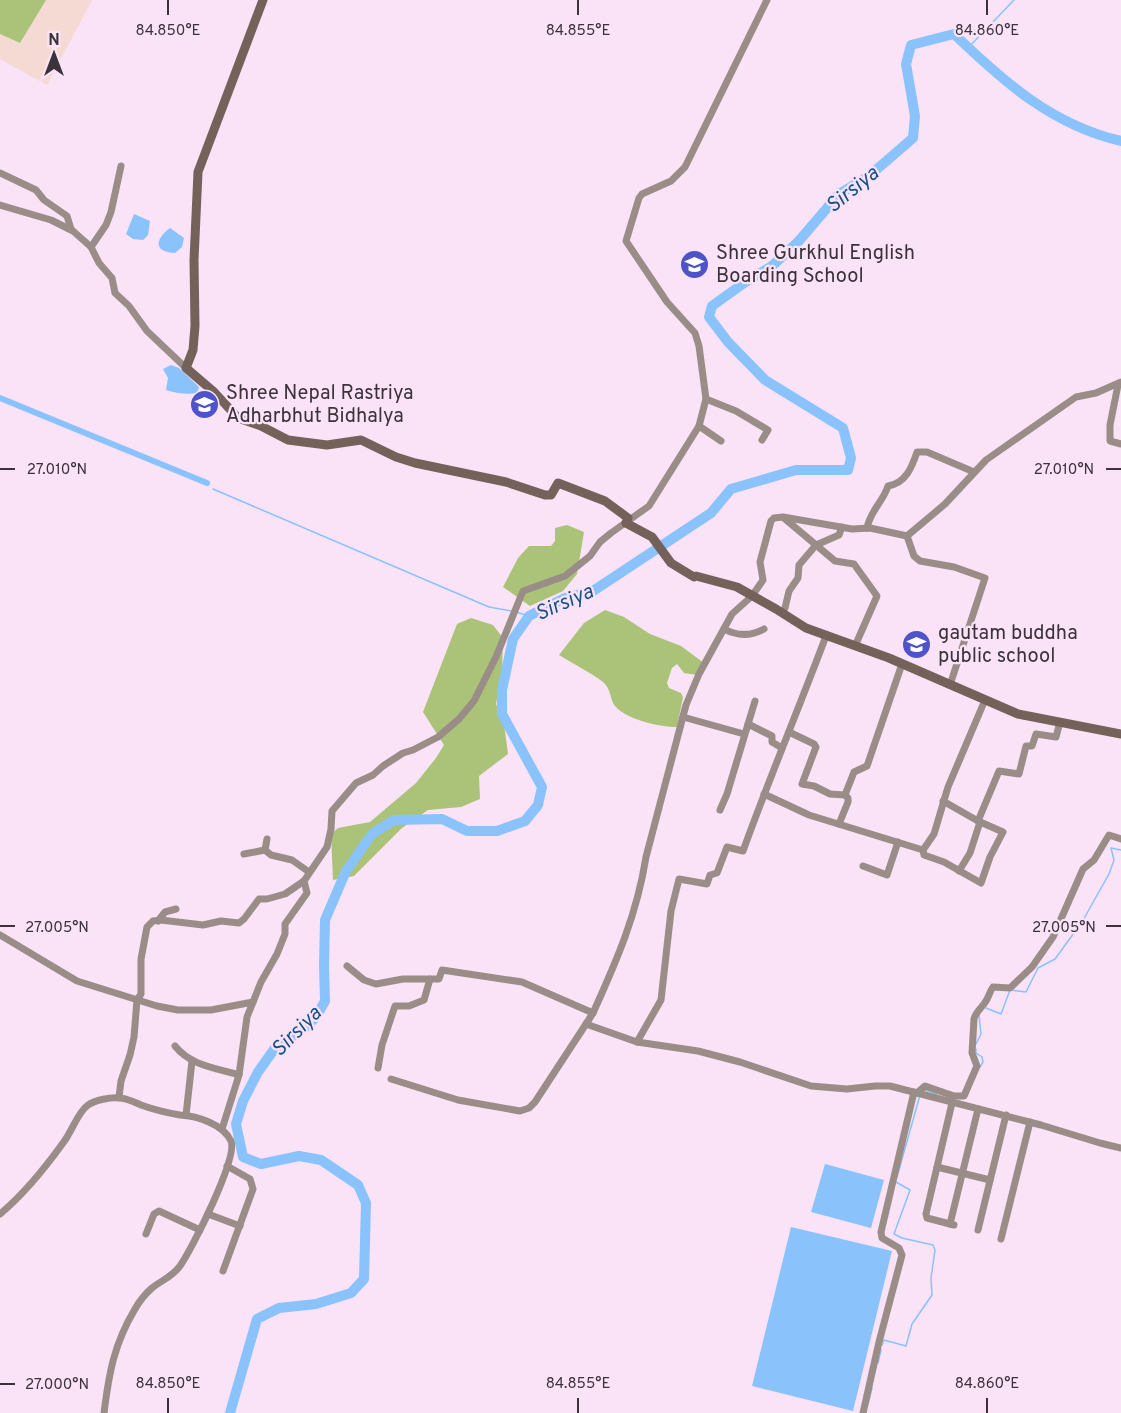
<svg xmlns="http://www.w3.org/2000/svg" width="1121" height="1413" font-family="Overpass,sans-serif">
  <rect width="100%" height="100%" fill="#fae2f7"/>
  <!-- industrial -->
  <polygon fill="#f4dad2" points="0,0 92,0 47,85 0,59"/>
  <!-- forest -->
  <g fill="#abc379">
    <polygon points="0,0 46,0 20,43 0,34"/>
    <polygon points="567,525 584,532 577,574 563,591 530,606 503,587 518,558 529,546 551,546 555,541 555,528"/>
    <path d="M605,610L624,617L650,634L681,646L704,663L697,675L684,673L677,664L672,668L667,683L669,688L681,693L683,697L677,727C660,727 622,719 613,703C610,696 610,688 603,682C590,672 573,664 559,655L584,623Z"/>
    <polygon points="471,618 493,625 503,638 502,672 496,704 504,724 508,754 479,776 480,799 461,807 428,810 402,828 354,876 333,880 331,834 338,828 370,822 416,783 436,758 444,745 423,712 457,624"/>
  </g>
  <!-- water -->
  <g fill="#8ac2fb">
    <polygon points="134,214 150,221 148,235 143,240 133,239 126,234"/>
    <path d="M170,228L184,238L182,247L175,253C153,252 155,239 170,228Z"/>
    <path d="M171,365L179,368L199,387L197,393C188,395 175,393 166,390L168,378L163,369Z"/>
    <polygon points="825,1164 884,1180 871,1228 811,1212"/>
    <polygon points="791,1227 892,1251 853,1411 752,1386"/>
  </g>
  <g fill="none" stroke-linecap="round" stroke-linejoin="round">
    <!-- stream -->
    <g stroke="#8ac2fb" stroke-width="1.5">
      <polyline points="968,48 1014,0"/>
      <polyline points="213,489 489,607 511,611"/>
      <polyline points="516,612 529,616"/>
      <polyline points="986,1008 1001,1014 1010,990 1026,992 1038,968 1055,959 1082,922 1109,874 1114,860 1111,848 1121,850"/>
      <polyline points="976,1044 981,1034 979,1015"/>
      <polyline points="976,1049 976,1053 982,1057 983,1062 980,1067"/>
      <polyline points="924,1090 937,1094"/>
      <polyline points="897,1177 920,1095"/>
      <polyline points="882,1345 884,1340 906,1346 912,1324 932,1295 931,1278 935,1250 933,1245 902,1238 894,1234 910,1190 896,1182"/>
      <polyline points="878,1363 881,1350"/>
      <polyline points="868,1404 872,1388"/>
    </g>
    <!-- canal -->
    <polyline stroke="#8ac2fb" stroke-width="6" points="0,398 207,483"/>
    <!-- river -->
    <path stroke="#8ac2fb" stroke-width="10" d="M230,1413L257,1319L279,1308L316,1304L351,1293L364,1279L366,1203L358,1185L321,1160L299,1156L261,1164L243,1157L236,1124L243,1101L258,1072L275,1048L305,1028L316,1017L325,1001L324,966L325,920L346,871L372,834L394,820L442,819L467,831H497L525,821L538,805L542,787L502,714V690L513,639L529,616L565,598L593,591L711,513L731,489L796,470H848L851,458L843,428L765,380L728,342L709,317L712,306L744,283L772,266L798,242L839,194L869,176L913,138L915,116L906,64L911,45L954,34C1004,82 1052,125 1121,141"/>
    <!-- street -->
    <g stroke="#9a8d88" stroke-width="7">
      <polyline points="0,173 36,190 44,200 67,216 71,229"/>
      <polyline points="0,205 51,220 73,231 91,247 99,263 112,278 115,293 129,306 147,331 186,368"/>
      <polyline points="91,247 106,225 111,212 121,166"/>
      <path d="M1121,382L1096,393L1076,397L986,460L945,504L907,536L870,528L852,529L783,517L774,518L771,521L760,562L763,580L752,596L732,614L699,674L686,705L646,857C637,914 617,960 593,1013L586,1024L637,1042L698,1051L740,1062L811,1086L847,1089L875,1086H890L1041,1125L1100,1143L1121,1148"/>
      <polyline points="1118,385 1110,425 1110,441 1121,444"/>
      <polyline points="706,399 736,411 768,430 762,440"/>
      <polyline points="699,426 721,441"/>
      <polyline points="784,518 835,561 854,564 877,596 855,646"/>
      <path d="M867,528C870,511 883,502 888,486C906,483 912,467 917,452H927L974,472"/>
      <polyline points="907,536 914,556 920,561 954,567 985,578 950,685"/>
      <polyline points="782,613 785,608 789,591 798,578 799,565 816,545 839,535 842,527"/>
      <path d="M724,629C737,636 751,636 764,629"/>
      <polyline points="683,717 744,734"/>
      <polyline points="748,724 772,736 772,742 782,748"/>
      <polyline points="789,732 814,744 816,747 802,784 814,786 830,794 845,795"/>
      <polyline points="764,794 809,815 923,850 924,855 944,862 981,883 990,857 1003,832 978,821 999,771 1019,774 1026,746 1032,746 1036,734 1056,737 1060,722"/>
      <polyline points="943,801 978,821"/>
      <polyline points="720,810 727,794 755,701"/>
      <polyline points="839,824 848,802 848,798 845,795 854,772 867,766 902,664"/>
      <polyline points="267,839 265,850 271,855 292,860 309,872"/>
      <polyline points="923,850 934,834 948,787 985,700"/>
      <polyline points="244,854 265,850"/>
      <polyline points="863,866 887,875 898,842"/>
      <polyline points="959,871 970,853 980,822"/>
      <polyline points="158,921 165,912 176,909"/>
      <polyline points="0,935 77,981 157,1006 178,1010 211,1010 253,1002"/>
      <polyline points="347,966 364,980 376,984 403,979 439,979 442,970 522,982 593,1013"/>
      <path d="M637,1042L661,1000L671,911L679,879L707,884L710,875L717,873L727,847L743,851C769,779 799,708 826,636"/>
      <path d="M175,1046C191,1066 216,1068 239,1075"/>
      <polyline points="378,1068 382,1045 395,1006 409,1006 424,1000 430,979"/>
      <polyline points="391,1079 458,1100 520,1111 529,1108 535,1102 586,1024"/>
      <path d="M917,1093L925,1086L954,1096H964L977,1066L972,1053L974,1019C976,1011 982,1008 986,1001C989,996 990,991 993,987L1010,988L1032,967L1053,937L1083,869L1094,860L1109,835L1121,839"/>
      <polyline points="119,1097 121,1081 130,1055 134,1037 137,1000 141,994 141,959 147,927 153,921 161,920 203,925 221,921 239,923 244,919 259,899 267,899 285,894 304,881 327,847 331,829 332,811 356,783 373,775 383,766 403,753 413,750 438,737 459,719 474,701 496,657 523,591 565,576 590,556 600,542 611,533 649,506 699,426 706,399 699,346 695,333 667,302 626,241 639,198 642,194 671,181 685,167 767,0"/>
      <polyline points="952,1103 926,1214 927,1218 954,1225"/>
      <polyline points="186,1115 192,1061"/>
      <polyline points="222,1129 239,1075 247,1017 261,982 277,954 285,934 285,924 307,893 304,881"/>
      <polyline points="937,1167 990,1180"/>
      <path d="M0,1214C24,1194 45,1168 63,1143C72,1132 77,1113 88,1105C95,1100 111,1097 119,1098C127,1098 134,1102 141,1105C152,1109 168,1113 180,1115C197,1116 223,1124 231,1141C238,1158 192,1249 180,1266C172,1277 162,1280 152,1288C145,1294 139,1302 135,1309C114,1344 109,1373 104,1413"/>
      <polyline points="208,1214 240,1226"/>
      <polyline points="950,1224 978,1109"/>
      <polyline points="978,1230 1006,1115"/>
      <polyline points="146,1234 154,1214 159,1211 200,1230"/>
      <polyline points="1001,1239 1030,1122"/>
      <polyline points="223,1271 253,1189 250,1179 227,1166"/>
      <polyline points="863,1413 879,1342 902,1255 899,1248 882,1238 881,1232 914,1092"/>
    </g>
    <!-- secondary -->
    <polyline stroke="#74625a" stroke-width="9" points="263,0 198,172 194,260 195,326 193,350 186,368 214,392 238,418 261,426 288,440 327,445 361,440 396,457 415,463 506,482 545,495 551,495 558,483 605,501 628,518 626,523 652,537 671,563 694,577 696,576 737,587 776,609 806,628 889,658 1018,714 1121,734"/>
  </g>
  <!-- ticks -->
  <path fill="none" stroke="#3b323a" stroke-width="2" d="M168,0V15M578,0V15M987,0V15M0,469H15M1106,469H1121M0,926H15M1106,926H1121M0,1384H15M168,1398V1413M578,1398V1413M987,1398V1413"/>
  <!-- icons -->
  <defs>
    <symbol id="school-disc" viewBox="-11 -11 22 22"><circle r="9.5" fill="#4e53c9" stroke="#fae2f7"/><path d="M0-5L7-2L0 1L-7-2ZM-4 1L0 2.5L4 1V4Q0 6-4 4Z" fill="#fff"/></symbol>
  </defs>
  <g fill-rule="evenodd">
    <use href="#school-disc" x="678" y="248" width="33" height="33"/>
    <use href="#school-disc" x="188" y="388" width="33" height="33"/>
    <use href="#school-disc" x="900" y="628" width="33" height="33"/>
  </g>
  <g text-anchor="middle" stroke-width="4.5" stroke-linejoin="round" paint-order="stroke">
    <!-- poi labels -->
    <g font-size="20" fill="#3b323a" stroke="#fae2f7" text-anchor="start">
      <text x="716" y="259">Shree Gurkhul English<tspan x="716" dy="23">Boarding School</tspan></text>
      <text x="226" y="399">Shree Nepal Rastriya<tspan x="226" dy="23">Adharbhut Bidhalya</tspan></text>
      <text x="938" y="639">gautam buddha<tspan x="938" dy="23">public school</tspan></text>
    </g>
    <!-- water labels -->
    <g font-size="21" font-style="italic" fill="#175286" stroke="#fae2f7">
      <text transform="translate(852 189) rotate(-39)" y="7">Sirsiya</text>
      <text transform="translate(564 602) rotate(-24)" y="7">Sirsiya</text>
      <text transform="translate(296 1031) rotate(-45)" y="7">Sirsiya</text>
    </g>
  </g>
  <g font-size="15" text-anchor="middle" fill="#3b323a" stroke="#fae2f7" stroke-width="4.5" stroke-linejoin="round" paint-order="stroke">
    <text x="168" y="35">84.850°E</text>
    <text x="578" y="35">84.855°E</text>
    <text x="987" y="35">84.860°E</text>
    <text x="57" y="474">27.010°N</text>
    <text x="1064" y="474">27.010°N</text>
    <text x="57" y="932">27.005°N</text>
    <text x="1064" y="932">27.005°N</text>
    <text x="168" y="1388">84.850°E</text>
    <text x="578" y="1388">84.855°E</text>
    <text x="987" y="1388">84.860°E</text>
    <text x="57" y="1389">27.000°N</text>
  </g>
  <!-- north arrow -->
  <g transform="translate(54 54)" stroke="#fae2f7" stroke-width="4.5" paint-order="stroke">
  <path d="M0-4.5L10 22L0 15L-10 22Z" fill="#3b323a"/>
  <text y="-9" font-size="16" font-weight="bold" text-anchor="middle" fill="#3b323a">N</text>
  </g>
</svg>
